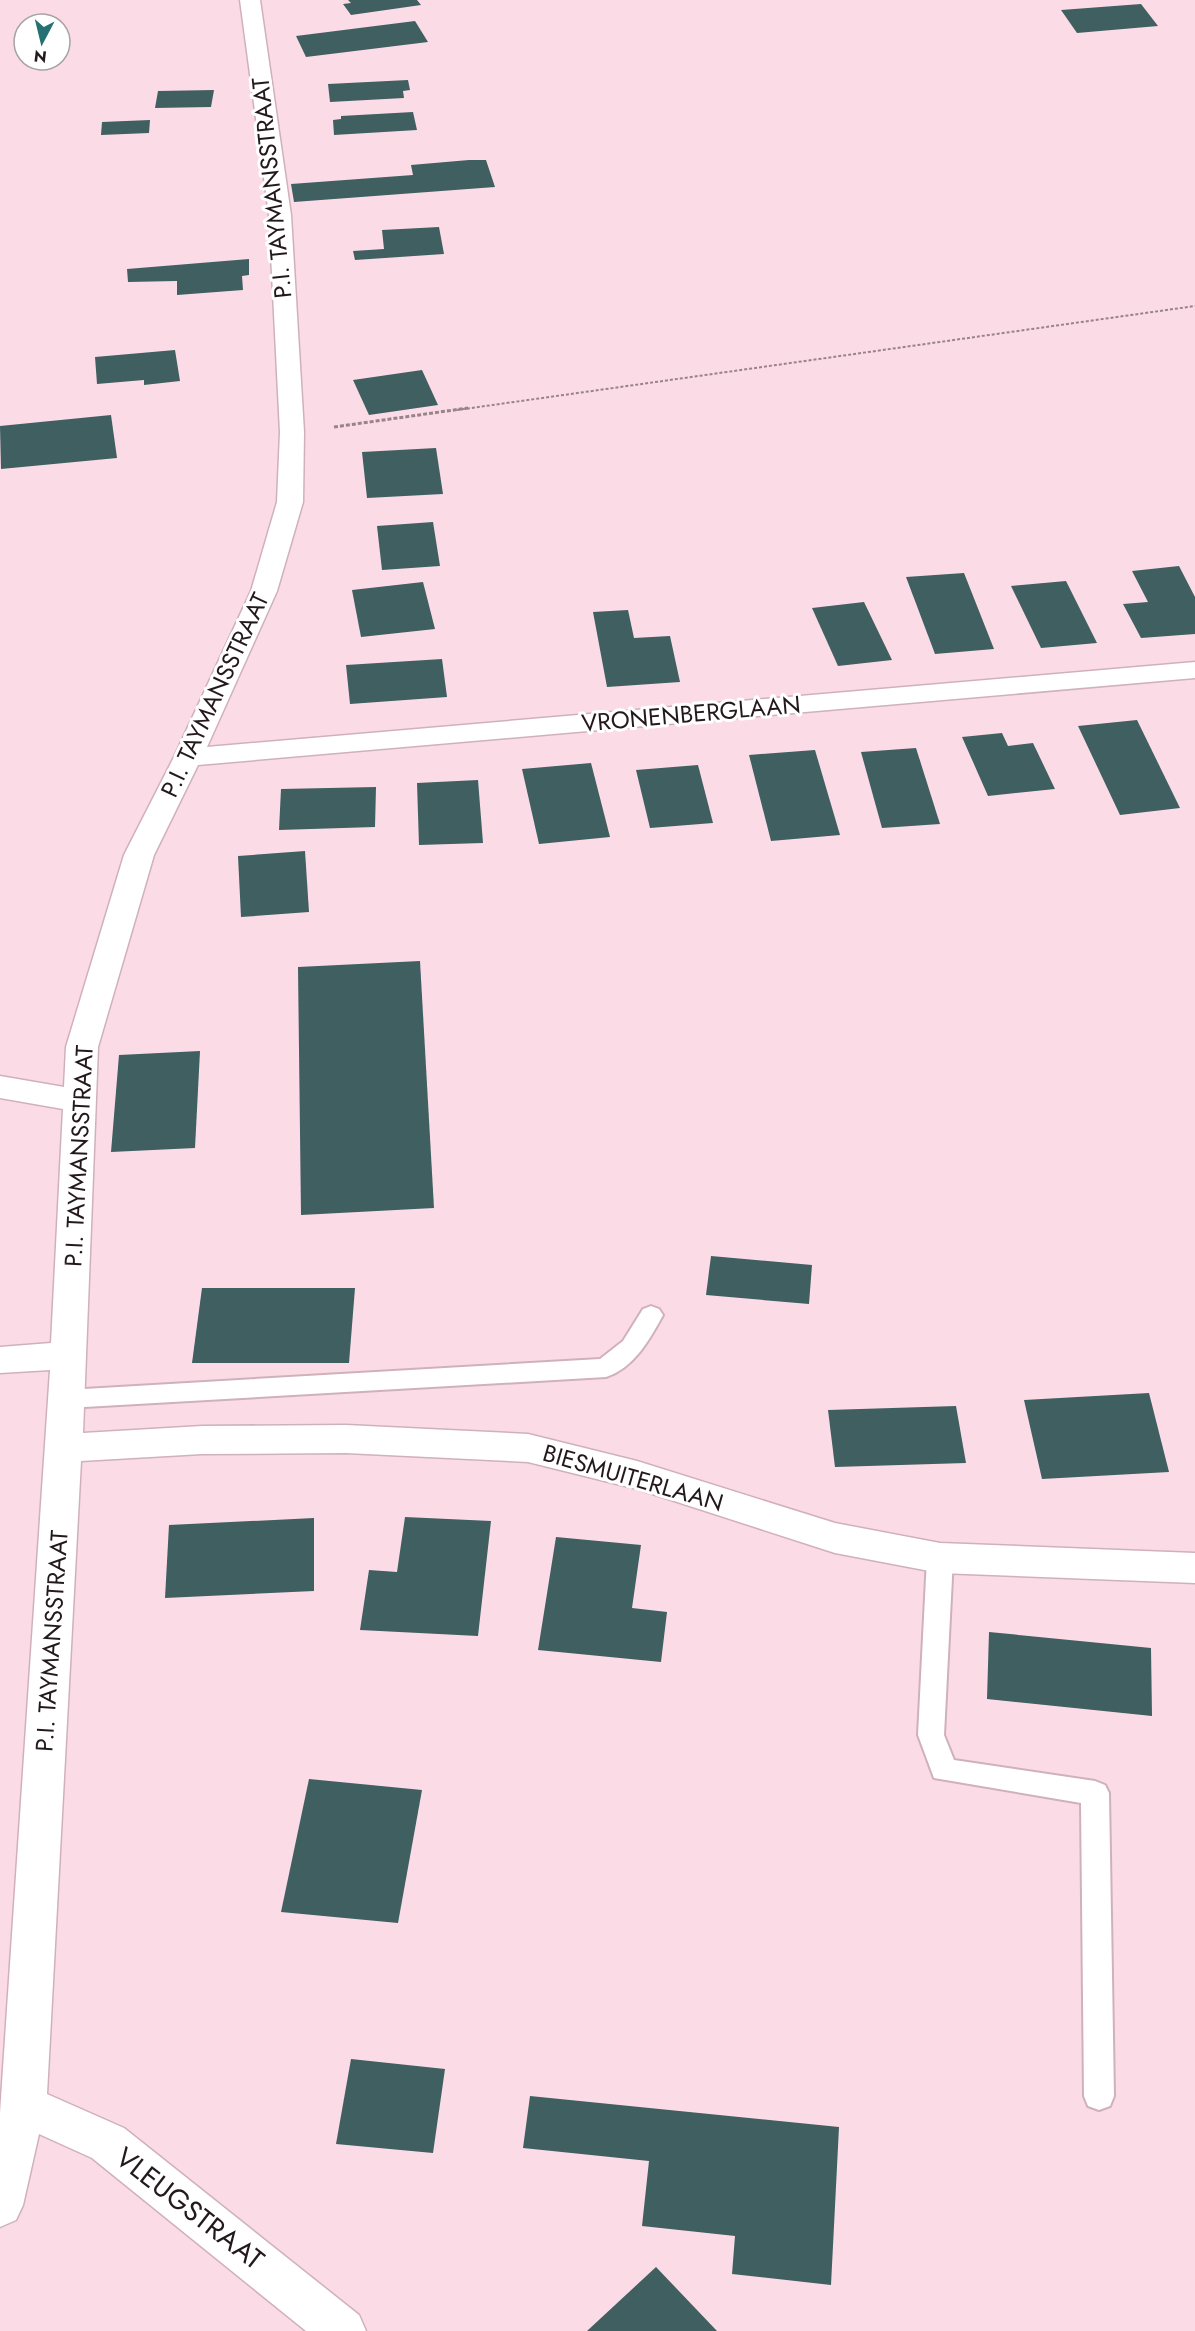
<svg xmlns="http://www.w3.org/2000/svg" width="1195" height="2331" font-family="Jost,sans-serif">
  <rect width="100%" height="100%" fill="#fbdce6"/>
  <!-- building -->
  <g fill="#3f5f61">
    <polygon points="348,0 417,0 421,5 351,15 343,4 351,3"/>
    <polygon points="1141,4 1158,26 1077,33 1061,10"/>
    <polygon points="415,21 428,42 306,57 296,36"/>
    <polygon points="408,80 410,90 403,91 404,98 330,102 328,84"/>
    <polygon points="214,90 211,107 155,108 158,91"/>
    <polygon points="413,112 417,130 334,135 333,120 341,119 341,116"/>
    <polygon points="150,120 149,133 101,135 102,122"/>
    <polygon points="469,160 486,160 495,187 294,202 291,184 413,175 411,165"/>
    <polygon points="439,227 444,254 355,260 353,251 384,249 382,230"/>
    <polygon points="249,259 249,275 242,276 243,290 177,295 177,281 128,282 127,269"/>
    <polygon points="175,350 180,381 144,385 144,380 97,384 95,357"/>
    <polygon points="422,370 438,405 369,415 353,380"/>
    <polygon points="111,415 117,458 1,469 0,426"/>
    <polygon points="436,448 443,494 367,498 362,452"/>
    <polygon points="433,522 440,566 382,570 377,526"/>
    <polygon points="1179,566 1195,597 1195,634 1141,638 1123,604 1148,602 1132,571"/>
    <polygon points="964,573 994,649 935,654 906,577"/>
    <polygon points="1066,581 1097,643 1041,648 1011,586"/>
    <polygon points="423,582 435,629 361,637 352,590"/>
    <polygon points="864,602 892,660 838,666 812,608"/>
    <polygon points="628,610 634,638 670,636 680,682 607,687 593,612"/>
    <polygon points="442,659 447,697 350,704 346,665"/>
    <polygon points="1137,720 1180,808 1120,815 1078,726"/>
    <polygon points="1002,733 1008,746 1033,743 1055,789 988,796 962,737"/>
    <polygon points="916,748 940,824 882,828 861,752"/>
    <polygon points="815,750 840,835 771,841 749,755"/>
    <polygon points="591,763 610,837 539,844 522,769"/>
    <polygon points="698,765 713,823 650,828 636,770"/>
    <polygon points="478,780 483,843 419,845 417,783"/>
    <polygon points="376,787 375,827 279,830 281,789"/>
    <polygon points="305,851 309,912 241,917 238,856"/>
    <polygon points="420,961 434,1208 301,1215 298,967"/>
    <polygon points="200,1051 195,1148 111,1152 119,1055"/>
    <polygon points="711,1256 812,1265 809,1304 706,1295"/>
    <polygon points="202,1288 355,1288 349,1363 192,1363"/>
    <polygon points="1149,1393 1169,1472 1042,1479 1024,1400"/>
    <polygon points="956,1406 966,1463 835,1467 828,1410"/>
    <polygon points="405,1517 491,1521 478,1636 360,1630 369,1570 397,1572"/>
    <polygon points="314,1518 314,1591 165,1598 169,1525"/>
    <polygon points="556,1537 641,1545 632,1608 667,1612 661,1662 538,1650"/>
    <polygon points="989,1632 1151,1648 1152,1716 987,1699"/>
    <polygon points="309,1779 422,1790 398,1923 281,1912"/>
    <polygon points="351,2059 445,2069 433,2153 336,2144"/>
    <polygon points="530,2096 839,2127 831,2285 732,2274 735,2236 642,2226 649,2161 523,2148"/>
    <polygon points="656,2267 717,2331 587,2331"/>
  </g>
  <g fill="none" stroke-linecap="round" stroke-linejoin="round">
    <defs>
      <g id="lane">
        <path d="M651,1306L659,1309L663,1315C650,1339 634,1368 606,1377L67,1408L58,1406L55,1399L58,1392L67,1390L600,1359L623,1341L643,1309Z"/>
        <polygon points="940,1548 949,1551 953,1558 944,1735 954,1760 1095,1781 1105,1785 1109,1793 1114,2096 1110,2106 1099,2110 1088,2106 1084,2096 1081,1803 934,1778 918,1735 927,1558 931,1551"/>
      </g>
      <polygon id="street" points="240,0 260,0 291,215 304,432 303,502 277,591 207,747 1195,662 1195,678 198,765 154,855 98,1047 83,1433 202,1426 346,1425 528,1434 637,1461 835,1523 940,1543 1195,1553 1195,1583 940,1573 835,1553 637,1489 528,1462 346,1453 202,1454 81,1461 47,2094 124,2128 359,2315 366,2331 306,2331 92,2158 39,2134 23,2205 16,2220 0,2227 0,2113 50,1370 0,1373 0,1347 51,1343 63,1109 0,1098 0,1076 64,1087 66,1047 124,855 174,757 251,591 277,502 280,432 269,215"/>
    </defs>
    <!-- lane casing -->
    <use href="#lane" stroke="#d0b1bb" stroke-width="4"/>
    <!-- street casing -->
    <use href="#street" stroke="#d0b1bb" stroke-width="3"/>
    <!-- path-far1 -->
    <polyline stroke="#99838a" stroke-width="2" stroke-dasharray="3 2" stroke-linecap="butt" points="457,410 1195,306"/>
    <!-- path -->
    <polyline stroke="#99838a" stroke-width="3" stroke-dasharray="4 2" stroke-linecap="butt" points="334,427 468,408"/>
    <!-- lane -->
    <use href="#lane" fill="#fff" fill-rule="evenodd"/>
    <!-- street -->
    <use href="#street" fill="#fff" fill-rule="evenodd"/>
  </g>
  <g text-anchor="middle" stroke-width="6" stroke-linejoin="round" paint-order="stroke">
    <!-- street labels -->
    <g font-size="24" fill="#23181c" stroke="#fff">
      <text transform="translate(272 188) rotate(-96)" y="8">P.I. TAYMANSSTRAAT</text>
      <text transform="translate(215 695) rotate(-65)" y="8">P.I. TAYMANSSTRAAT</text>
      <text transform="translate(691 714) rotate(-5)" y="8">VRONENBERGLAAN</text>
      <text transform="translate(79 1156) rotate(-87)" y="8">P.I. TAYMANSSTRAAT</text>
      <text transform="translate(633 1478) rotate(16)" y="8">BIESMUITERLAAN</text>
      <text transform="translate(52 1641) rotate(-86)" y="8">P.I. TAYMANSSTRAAT</text>
    </g>
    <!-- near-street labels -->
    <g font-size="28" fill="#23181c" stroke="#fff">
      <text transform="translate(190 2208) rotate(38)" y="10">VLEUGSTRAAT</text>
    </g>
  </g>
  <!-- north arrow -->
  <g transform="translate(42 42) rotate(187)"><circle r="28" fill="#ffffff" stroke="#a7a3a4" stroke-width="1.5"/>
  <path d="M0-4.5L10 22L0 15L-10 22Z" fill="#257073"/>
  <text y="-9" font-size="16" font-weight="bold" text-anchor="middle" fill="#23181c">N</text>
  </g>
</svg>
